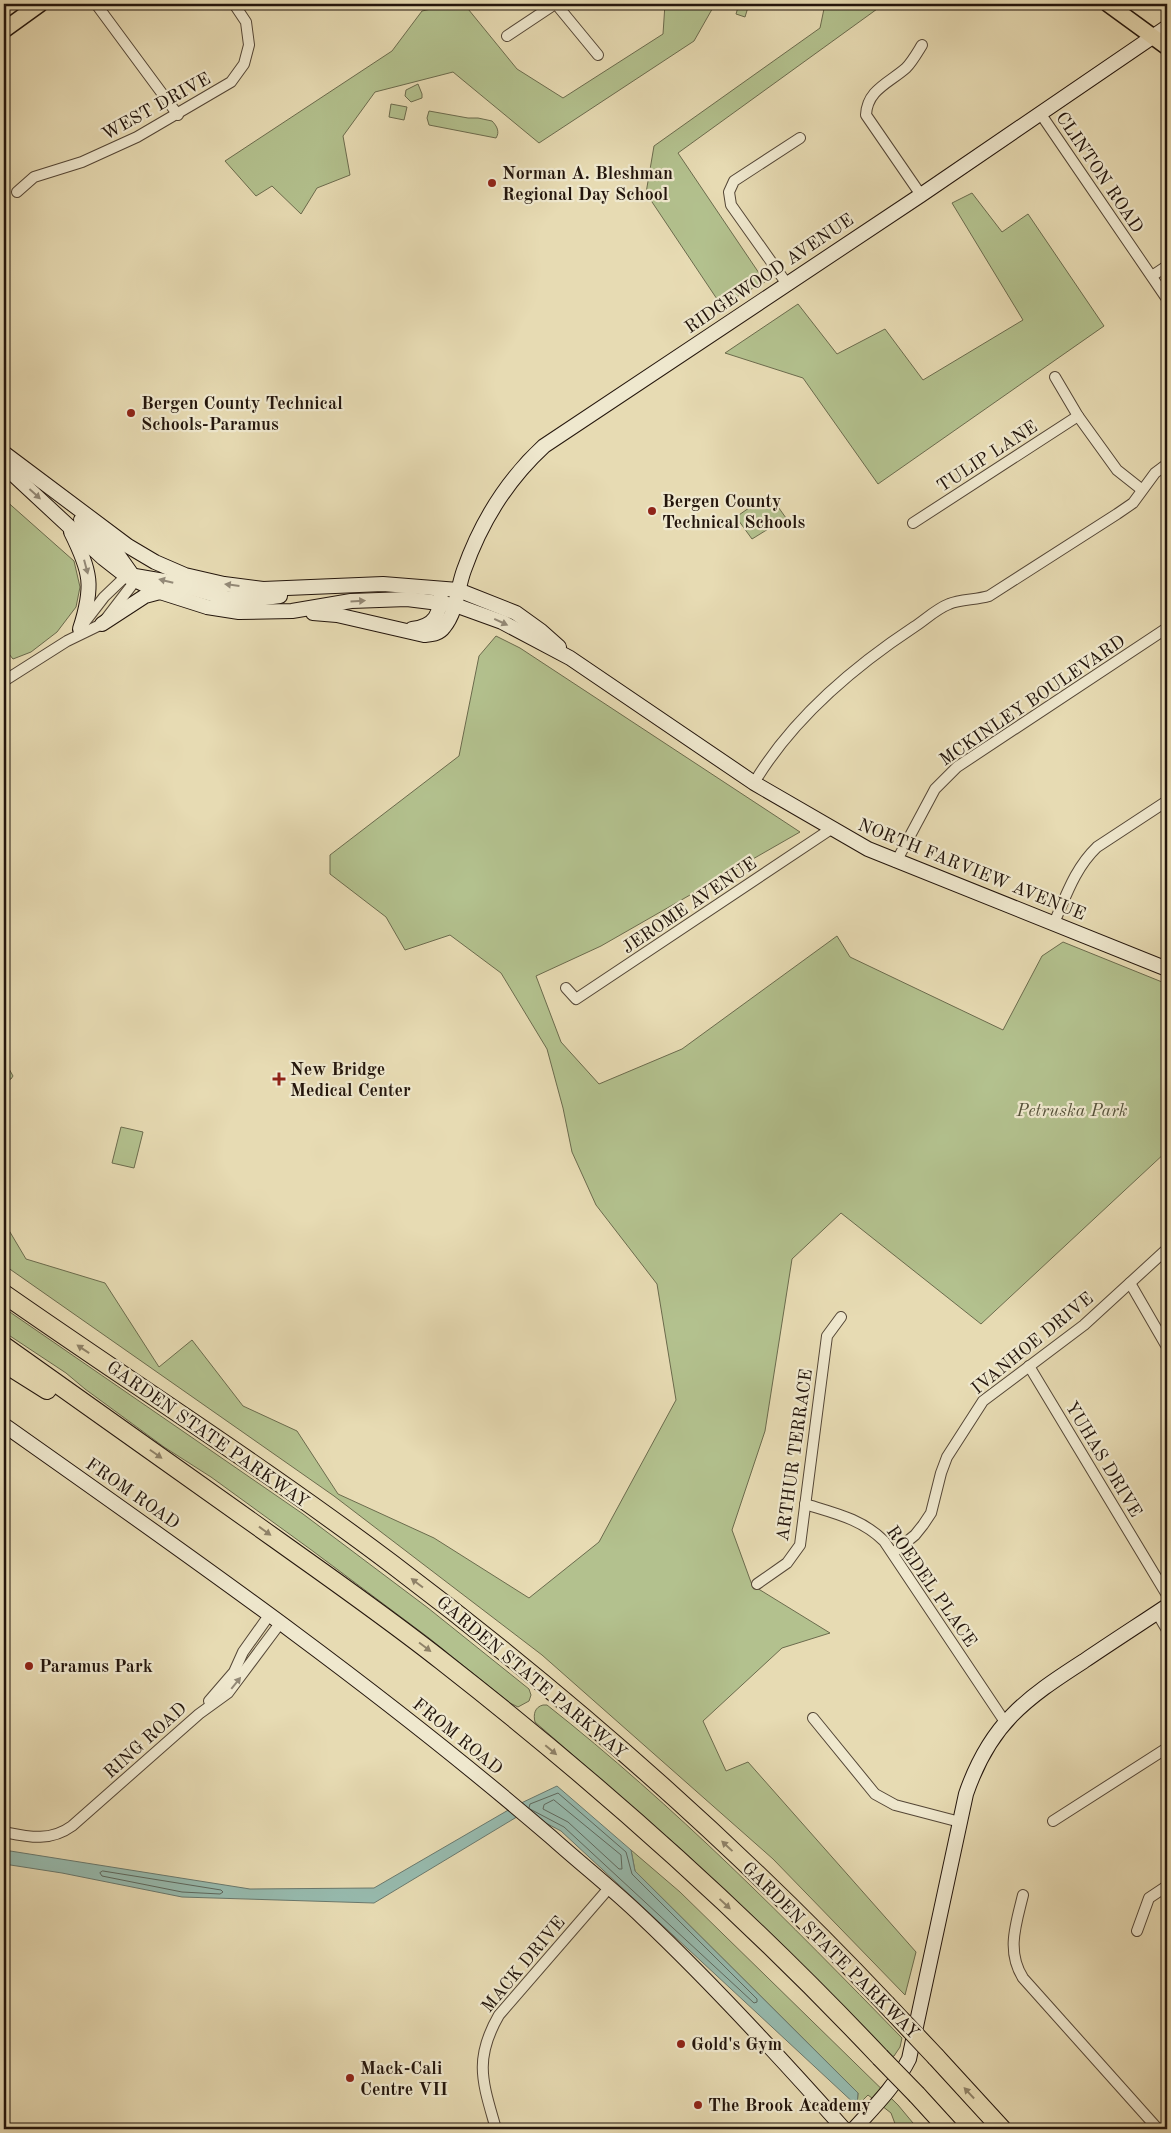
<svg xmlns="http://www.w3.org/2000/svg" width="1171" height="2133" font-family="'Old Standard TT',serif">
  <rect width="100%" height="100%" fill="#e7dbb3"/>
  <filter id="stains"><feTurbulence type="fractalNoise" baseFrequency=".004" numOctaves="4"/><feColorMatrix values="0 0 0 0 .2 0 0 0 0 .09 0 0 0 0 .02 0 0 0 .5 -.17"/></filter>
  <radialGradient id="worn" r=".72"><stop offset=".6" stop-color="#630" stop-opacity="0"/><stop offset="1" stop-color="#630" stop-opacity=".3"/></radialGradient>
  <!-- green -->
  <g fill="#b3c18e" stroke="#6b6b4d">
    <polygon points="454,4 464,4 517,69 563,98 663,34 665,4 715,4 694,41 539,143 453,72 375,92 343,136 350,175 317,188 301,214 272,186 256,196 225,161 392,51 422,11"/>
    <polygon points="739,4 749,4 745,17 736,14"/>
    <polygon points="825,4 884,4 678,153 765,282 721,305 646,193 654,146 820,28"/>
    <polygon points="418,84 422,94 422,98 411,102 405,96 406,90"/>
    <polygon points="391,104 407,107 404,120 389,117"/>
    <path d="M429,111L468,118H478L492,121C497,126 500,132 496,138L429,125L427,118Z"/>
    <polygon points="972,193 1002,232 1028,214 1104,326 878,484 803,378 725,353 798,304 837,354 885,329 923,380 1023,320 952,203"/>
    <polygon points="769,494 786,518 752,539 736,517"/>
    <polygon points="4,499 74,561 80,587 76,607 57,632 31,652 13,659 4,648"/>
    <polygon points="496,636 520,648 800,832 601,946 536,976 561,1042 599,1084 682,1049 837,936 850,957 1003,1030 1042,956 1063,942 1167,984 1167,1151 981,1324 841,1213 792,1259 765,1431 732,1530 752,1585 830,1633 782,1648 703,1721 726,1771 748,1762 916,1952 905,1995 773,1859 542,1655 334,1496 4,1265 4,1222 26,1259 105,1283 159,1367 192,1340 243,1406 297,1431 338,1494 434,1538 529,1598 599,1542 676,1400 657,1284 596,1205 572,1152 563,1108 547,1049 501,973 450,935 405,950 386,917 330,874 330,855 459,756 479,656"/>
    <polygon points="4,1060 13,1076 11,1079 4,1081"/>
    <polygon points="121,1127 143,1132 134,1168 112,1163"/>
    <polygon points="4,1308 303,1514 428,1608 529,1689 531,1695 529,1701 518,1707 510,1703 429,1638 310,1549 211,1477 164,1447 85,1389 66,1373 4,1332"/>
    <path d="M543,1705H547C675,1806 789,1922 902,2038L900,2047L894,2056L892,2057L784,1946L682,1850L535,1722C533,1714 535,1707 543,1705Z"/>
    <polygon points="631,1850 680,1892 898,2105 918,2129 897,2129 891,2113 868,2095 857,2106 858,2093 635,1871"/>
  </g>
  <!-- water -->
  <polygon fill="#97bbaf" stroke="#69796e" points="557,1786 631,1850 635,1871 858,2093 857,2106 561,1831 525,1812 374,1903 182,1897 62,1873 4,1864 4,1850 250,1889 374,1888 517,1805"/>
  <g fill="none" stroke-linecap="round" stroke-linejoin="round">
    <!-- shore -->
    <g stroke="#5d685e" stroke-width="1">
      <polygon points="554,1800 621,1855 622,1869 619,1869 568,1822 543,1809 544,1805"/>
      <polyline points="529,1808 530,1804 558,1793 626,1852 632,1874 757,1999 757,2002 754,2003 564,1827 530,1809"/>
      <polygon points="103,1871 221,1890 223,1892 220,1894 182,1892 102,1876 100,1873"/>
    </g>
    <!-- stream -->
    <polyline stroke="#69796e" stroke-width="2.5" points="857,2106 862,2114"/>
    <defs>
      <g id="street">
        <polyline points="96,4 178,115"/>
        <polyline points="556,4 598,55"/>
        <polyline points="507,36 555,4"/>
        <polyline points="1040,113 1167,299"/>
        <polyline points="17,192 34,177 82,162 137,137 231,82 244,64 249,45 246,22 234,4"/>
        <path d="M921,195L866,115C867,90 889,83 906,68C912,62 917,53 922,45"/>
        <polyline points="1152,276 1167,266"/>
        <polyline points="787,284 731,205 729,192 734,181 800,138"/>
        <polyline points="1055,377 1078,416 1117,470 1141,489"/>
        <polyline points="913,523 1078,416"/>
        <polyline points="84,623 104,597 126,576"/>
        <polyline points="4,681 67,641 102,624 135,581"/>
        <path d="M754,783C792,719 852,668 914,627C925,620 936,609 949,604C960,599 976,600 989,596L1117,514L1133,503L1155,473L1167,464"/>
        <polyline points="896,862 935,789 957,767 1167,628"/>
        <path d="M1054,923C1066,896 1075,868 1097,847L1167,801"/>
        <polyline points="566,988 576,999 831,829"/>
        <polyline points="1130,1283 1167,1347"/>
        <polyline points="1029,1366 1167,1595"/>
        <path d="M805,1504C834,1513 862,1519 884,1541L1005,1722"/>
        <polyline points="893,1553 915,1535 923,1525 931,1513 941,1473 947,1457 983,1401 1084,1325 1167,1249"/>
        <polyline points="757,1584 787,1563 800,1545 827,1336 841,1317"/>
        <polyline points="1157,1613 1167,1630"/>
        <polyline points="209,1701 234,1672 243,1652 270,1614"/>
        <polyline points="813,1718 875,1794 895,1805 960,1822"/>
        <polyline points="1053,1821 1167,1748"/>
        <path d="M4,1832C29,1837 50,1842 72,1826L199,1714L228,1693L281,1622"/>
        <path d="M1023,1895C1016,1924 1006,1951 1023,1978L1158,2129"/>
        <polyline points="1137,1931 1149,1898 1167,1886"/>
        <path d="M496,2129C483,2083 473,2060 499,2015L609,1888"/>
      </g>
      <g id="secondary">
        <polyline points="4,453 128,546 155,562 185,575 224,584 263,589 383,584 458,590 516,613 541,631 559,647"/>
        <polyline points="4,466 103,558 126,576 160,592 207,607 239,612 292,611 351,601 407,599 455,605 502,622 570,658 754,783 868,849 1167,969"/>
        <polyline points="81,520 116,552 133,576"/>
        <path d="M71,532C91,572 94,586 80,629"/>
        <polyline points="135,576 170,582 226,598 257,599 280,596"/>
        <path d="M313,613L337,615L424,635C432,634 439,634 444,627C457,611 457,589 464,570C481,522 506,481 544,446L921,195L1167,27"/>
        <polyline points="102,624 145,596 160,592"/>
        <path d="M412,629C436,626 440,614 441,592"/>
        <path d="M4,1425C191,1557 377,1687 551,1837C581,1864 613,1889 642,1917C713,1984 779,2056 844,2129"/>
        <path d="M854,2129C874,2107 896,2085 909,2059L966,1794C990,1724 1025,1699 1084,1661C1112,1642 1140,1624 1167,1606"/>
      </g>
      <g id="primary">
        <polyline points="1108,4 1167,47"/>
        <polyline points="4,30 40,4"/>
      </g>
      <g id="highway">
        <path d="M4,1294C133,1384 266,1469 392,1564C568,1697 735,1844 886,2004"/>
        <path d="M4,1346C95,1411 186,1475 277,1540C333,1580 389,1619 442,1661C597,1782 745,1914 880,2057"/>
        <polyline points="4,1363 47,1390"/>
        <polyline points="936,2057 1002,2129"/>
        <polyline points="917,2095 948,2129"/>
      </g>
    </defs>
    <!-- street casing -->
    <use href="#street" stroke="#544636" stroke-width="12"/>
    <!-- secondary casing -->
    <use href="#secondary" stroke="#23150c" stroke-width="16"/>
    <!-- primary casing -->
    <use href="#primary" stroke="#23150c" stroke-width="18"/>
    <!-- highway casing -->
    <use href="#highway" stroke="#23150c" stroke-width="20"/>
    <!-- street -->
    <use href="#street" stroke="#efe8ce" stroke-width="10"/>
    <!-- secondary -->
    <use href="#secondary" stroke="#efe8ce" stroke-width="14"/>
    <!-- primary -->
    <use href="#primary" stroke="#e7dbb3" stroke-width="15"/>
    <!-- highway -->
    <use href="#highway" stroke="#e7dbb3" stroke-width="18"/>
    <defs>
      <g id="highway-bridge">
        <polyline points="886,2004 936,2057"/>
        <polyline points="880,2057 917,2095"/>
      </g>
    </defs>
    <!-- highway-bridge casing -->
    <use href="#highway-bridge" stroke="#23150c" stroke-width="20" stroke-linecap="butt"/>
    <!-- highway-bridge -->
    <use href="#highway-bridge" stroke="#e7dbb3" stroke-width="18"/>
  </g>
  <!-- one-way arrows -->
  <defs><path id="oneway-solid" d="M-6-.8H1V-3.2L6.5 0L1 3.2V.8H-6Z" transform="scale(1.25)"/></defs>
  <g fill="#938977">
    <use href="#oneway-solid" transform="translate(35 494) rotate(42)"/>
    <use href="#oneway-solid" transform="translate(86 567) rotate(75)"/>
    <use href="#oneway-solid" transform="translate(166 581) rotate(-166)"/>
    <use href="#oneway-solid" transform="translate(232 585) rotate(-173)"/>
    <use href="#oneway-solid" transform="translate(358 601) rotate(-3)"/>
    <use href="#oneway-solid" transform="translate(501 622) rotate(25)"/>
    <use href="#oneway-solid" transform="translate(236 1683) rotate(-51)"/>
  </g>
  <g fill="#8f8268">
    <use href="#oneway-solid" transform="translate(83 1349) rotate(-146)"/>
    <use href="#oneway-solid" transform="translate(156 1454) rotate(35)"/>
    <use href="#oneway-solid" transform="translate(265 1531) rotate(36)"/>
    <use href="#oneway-solid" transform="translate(417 1583) rotate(-143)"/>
    <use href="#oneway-solid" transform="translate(425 1647) rotate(37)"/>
    <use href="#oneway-solid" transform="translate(551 1750) rotate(40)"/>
    <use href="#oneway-solid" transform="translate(727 1846) rotate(-137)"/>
    <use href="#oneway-solid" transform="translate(725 1904) rotate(43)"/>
    <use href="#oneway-solid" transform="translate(969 2093) rotate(-133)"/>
  </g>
  <!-- markers -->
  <g fill="#8f2418" stroke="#efe8ce" stroke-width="2">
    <circle cx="492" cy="183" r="5"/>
    <circle cx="131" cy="413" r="5"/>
    <circle cx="652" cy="511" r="5"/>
    <path d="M276.5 1071.5h5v5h5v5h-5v5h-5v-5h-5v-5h5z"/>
    <circle cx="29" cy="1666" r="5"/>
    <circle cx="681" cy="2044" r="5"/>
    <circle cx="350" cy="2078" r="5"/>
    <circle cx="698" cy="2105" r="5"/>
  </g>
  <g text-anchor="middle" stroke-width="4.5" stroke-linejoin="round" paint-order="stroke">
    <!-- street labels -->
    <g font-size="18" fill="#23150c" stroke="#efe8ce">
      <text transform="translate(156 106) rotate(-29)" y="6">WEST DRIVE</text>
      <text transform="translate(1100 172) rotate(56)" y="6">CLINTON ROAD</text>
      <text transform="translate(769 273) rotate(-34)" y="6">RIDGEWOOD AVENUE</text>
      <text transform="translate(987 456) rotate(-33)" y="6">TULIP LANE</text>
      <text transform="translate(1032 700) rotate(-34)" y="6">MCKINLEY BOULEVARD</text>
      <text transform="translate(972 869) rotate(22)" y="6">NORTH FARVIEW AVENUE</text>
      <text transform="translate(689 905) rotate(-34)" y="6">JEROME AVENUE</text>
      <text transform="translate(1032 1343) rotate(-39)" y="6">IVANHOE DRIVE</text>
      <text transform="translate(208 1434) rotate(35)" y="6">GARDEN STATE PARKWAY</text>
      <text transform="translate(794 1455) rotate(-82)" y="6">ARTHUR TERRACE</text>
      <text transform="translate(1104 1459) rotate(59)" y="6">YUHAS DRIVE</text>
      <text transform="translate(133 1493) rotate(35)" y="6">FROM ROAD</text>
      <text transform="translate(932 1586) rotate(55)" y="6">ROEDEL PLACE</text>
      <text transform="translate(532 1677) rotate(40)" y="6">GARDEN STATE PARKWAY</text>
      <text transform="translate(458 1736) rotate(39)" y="6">FROM ROAD</text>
      <text transform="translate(145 1740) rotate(-42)" y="6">RING ROAD</text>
      <text transform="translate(831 1950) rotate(45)" y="6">GARDEN STATE PARKWAY</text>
      <text transform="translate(523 1964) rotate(-50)" y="6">MACK DRIVE</text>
    </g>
    <!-- poi labels -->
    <g font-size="18" font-weight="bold" fill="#23150c" stroke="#efe8ce" text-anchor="start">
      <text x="502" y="179">Norman A. Bleshman<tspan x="502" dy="21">Regional Day School</tspan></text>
      <text x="141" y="409">Bergen County Technical<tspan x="141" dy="21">Schools-Paramus</tspan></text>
      <text x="662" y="507">Bergen County<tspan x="662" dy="21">Technical Schools</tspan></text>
      <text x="290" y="1075">New Bridge<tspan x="290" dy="21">Medical Center</tspan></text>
      <text x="39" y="1672">Paramus Park</text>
      <text x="691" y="2050">Gold's Gym</text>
      <text x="360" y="2074">Mack-Cali<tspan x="360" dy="21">Centre VII</tspan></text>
      <text x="708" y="2111">The Brook Academy</text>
    </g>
    <!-- park labels -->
    <g font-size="18" font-style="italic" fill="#55513a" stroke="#efe8ce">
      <text x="1072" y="1116">Petruska Park</text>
    </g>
  </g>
  <!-- margin -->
  <rect width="1171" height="2133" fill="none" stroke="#e7dbb3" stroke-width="20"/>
  <rect x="5" y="5" width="1161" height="2123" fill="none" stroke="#23150c" stroke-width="2.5"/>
  <rect x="10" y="10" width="1151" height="2113" fill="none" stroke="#23150c"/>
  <rect width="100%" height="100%" filter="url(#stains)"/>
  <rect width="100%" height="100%" fill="url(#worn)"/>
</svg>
